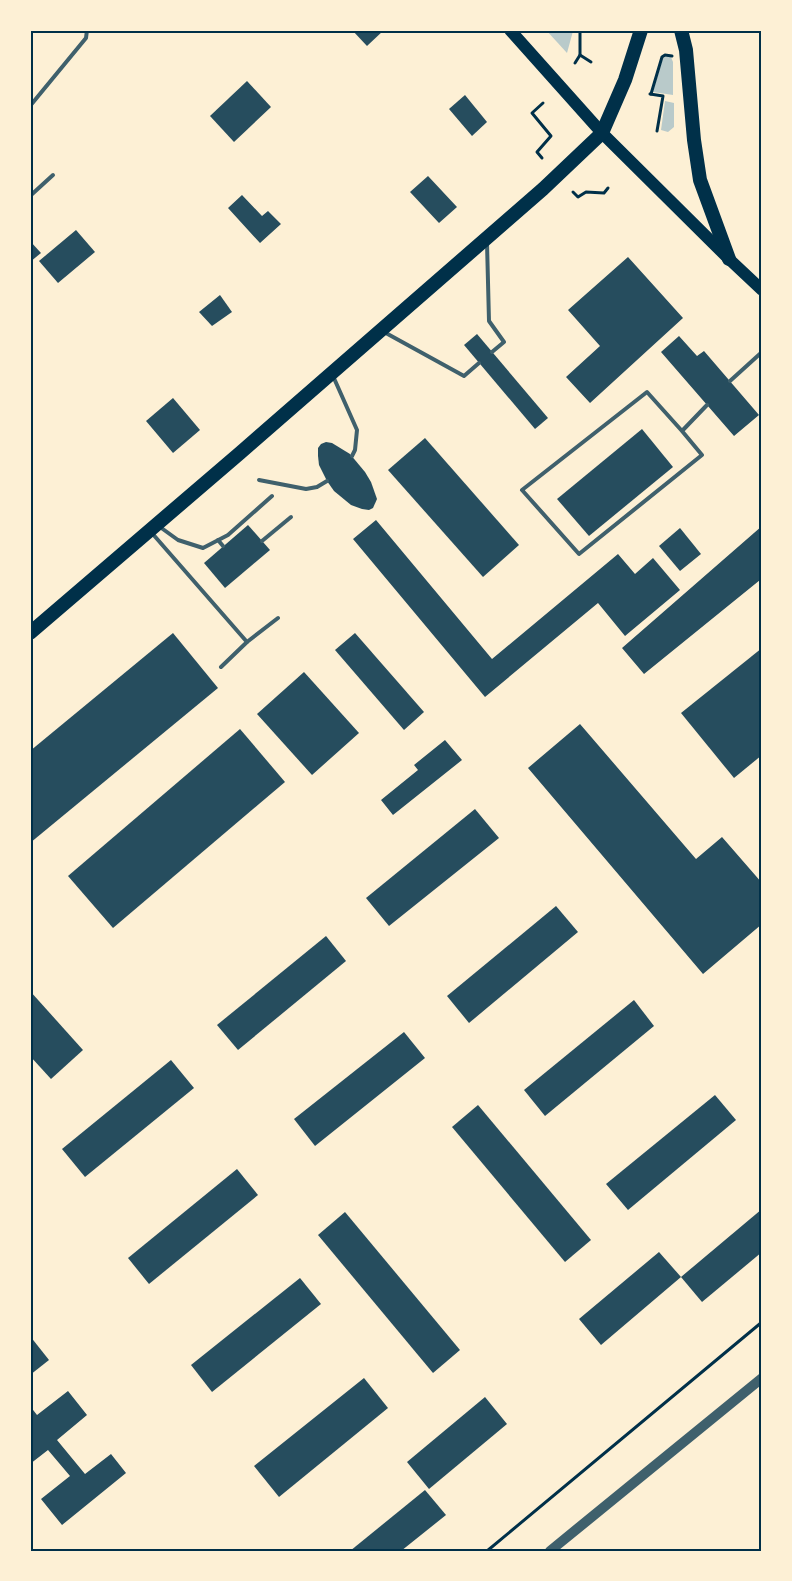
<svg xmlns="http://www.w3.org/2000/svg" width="792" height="1581" font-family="'Noto Sans',sans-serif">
  <rect width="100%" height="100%" fill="#fdf0d5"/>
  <!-- green -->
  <g fill="#b9caca">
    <polygon points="546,30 572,30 573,31 567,53"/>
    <polygon points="668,56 671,57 673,62 673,95 653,92 663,58"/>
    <polygon points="665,101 674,103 674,127 668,132 661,130"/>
  </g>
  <!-- building -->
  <g fill="#264d5e">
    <polygon points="352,30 384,30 367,46"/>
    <polygon points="247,81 271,107 234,142 210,116"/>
    <polygon points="465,95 487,122 472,136 449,109"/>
    <polygon points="428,176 457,207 439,223 410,192"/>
    <polygon points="242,195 262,216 268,211 281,224 260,243 228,208"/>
    <polygon points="76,230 95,252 58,283 39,261"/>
    <polygon points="30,241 41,253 30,262"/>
    <polygon points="628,257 683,318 590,403 566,377 600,346 568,310"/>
    <polygon points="220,295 232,312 212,326 199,312"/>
    <polygon points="477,334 548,418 535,429 464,345"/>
    <polygon points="679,336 697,356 704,351 759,415 734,436 661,352"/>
    <polygon points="173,398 200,430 173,453 146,421"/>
    <polygon points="642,429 673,467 589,536 557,499"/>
    <polygon points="425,438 519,545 483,577 388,470"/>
    <polygon points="326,442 332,443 350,454 365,472 371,482 377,499 373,508 369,510 362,509 351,505 334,491 327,481 319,465 318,456 318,448 321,444"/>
    <polygon points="376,520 492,659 618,554 635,574 653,558 680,590 625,636 598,603 485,697 353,539"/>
    <polygon points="248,525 270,550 225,588 204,563"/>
    <polygon points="762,526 762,583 760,580 644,674 622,648"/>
    <polygon points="680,528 701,554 680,571 659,546"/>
    <polygon points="173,633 218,688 30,843 30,751"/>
    <polygon points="355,633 424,712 404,730 335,650"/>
    <polygon points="762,648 762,755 734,778 681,713"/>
    <polygon points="304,672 359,733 312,775 257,714"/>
    <polygon points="580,724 696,859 722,837 762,883 762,924 703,974 528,768"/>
    <polygon points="240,729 285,782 113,928 68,876"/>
    <polygon points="445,740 462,760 393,815 381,800 418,770 414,765"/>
    <polygon points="475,809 499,838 389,926 366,898"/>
    <polygon points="556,906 578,932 469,1023 447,996"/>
    <polygon points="326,936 346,961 238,1050 217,1025"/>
    <polygon points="30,991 83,1050 51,1079 30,1056"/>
    <polygon points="634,1000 654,1026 545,1116 524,1090"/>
    <polygon points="404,1032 425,1058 315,1146 294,1119"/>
    <polygon points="171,1060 194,1088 85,1177 62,1149"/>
    <polygon points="715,1095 736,1120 628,1210 606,1184"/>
    <polygon points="478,1105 591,1240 565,1262 452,1127"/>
    <polygon points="237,1169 258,1195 149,1284 128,1258"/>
    <polygon points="762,1209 762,1252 702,1302 681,1277"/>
    <polygon points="345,1212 460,1350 433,1373 318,1235"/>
    <polygon points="659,1252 681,1277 601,1345 579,1319"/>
    <polygon points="300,1278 321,1304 212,1392 191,1365"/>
    <polygon points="30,1336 49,1360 30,1375"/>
    <polygon points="364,1378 388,1408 279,1497 254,1466"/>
    <polygon points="68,1391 87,1415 57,1440 85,1474 111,1454 126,1473 62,1525 41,1499 70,1476 48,1450 30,1464 30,1406 37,1415"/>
    <polygon points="485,1397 507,1424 429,1489 407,1462"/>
    <polygon points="425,1490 446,1515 401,1551 350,1551"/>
  </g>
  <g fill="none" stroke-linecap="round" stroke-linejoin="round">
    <!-- path -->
    <g stroke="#003049" stroke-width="3">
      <polyline points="580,55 580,30"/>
      <polyline points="575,63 580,55 591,62"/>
      <polyline points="650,94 663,96 657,131"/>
      <polyline points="651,94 662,57 665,55 672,56"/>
      <polyline points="542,158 537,152 551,136 532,113 543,103"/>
      <polyline points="573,192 578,197 586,192 604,193 608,188"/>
      <polyline points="487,1551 762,1322"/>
    </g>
    <!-- service -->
    <g stroke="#3f606c" stroke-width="4">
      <polyline points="30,106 86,38 87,30"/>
      <polyline points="30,196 53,175"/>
      <polyline points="487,243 489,321 504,342 492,352"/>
      <polyline points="384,332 464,376 479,363"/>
      <polyline points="333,376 357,430 355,450 352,456"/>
      <polyline points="730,381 762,352"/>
      <polyline points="682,431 647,392 522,490 579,554 702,455 682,431 707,405"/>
      <polyline points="259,480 306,489 317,487 327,481"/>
      <polyline points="160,527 178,540 203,548 228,535 272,496"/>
      <polyline points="151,532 247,642"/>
      <polyline points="218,540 223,546"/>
      <polyline points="262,541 291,517"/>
      <polyline points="221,667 247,642 278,618"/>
    </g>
    <!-- tertiary -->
    <polyline stroke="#3f606c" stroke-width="10" points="550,1551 762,1378"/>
    <!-- secondary -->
    <polyline stroke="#003049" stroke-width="12" points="510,30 602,133 729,259 762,290"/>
    <!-- primary -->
    <g stroke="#003049" stroke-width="14">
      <polyline points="681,30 686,50 694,140 700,180 729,259"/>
      <polyline points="30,633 240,453 543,189 602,133 625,80 641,30"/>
    </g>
  </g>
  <!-- border -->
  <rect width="792" height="1581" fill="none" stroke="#fdf0d5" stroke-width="63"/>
  <rect x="32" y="32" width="728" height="1518" fill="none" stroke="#003049" stroke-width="2"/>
</svg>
